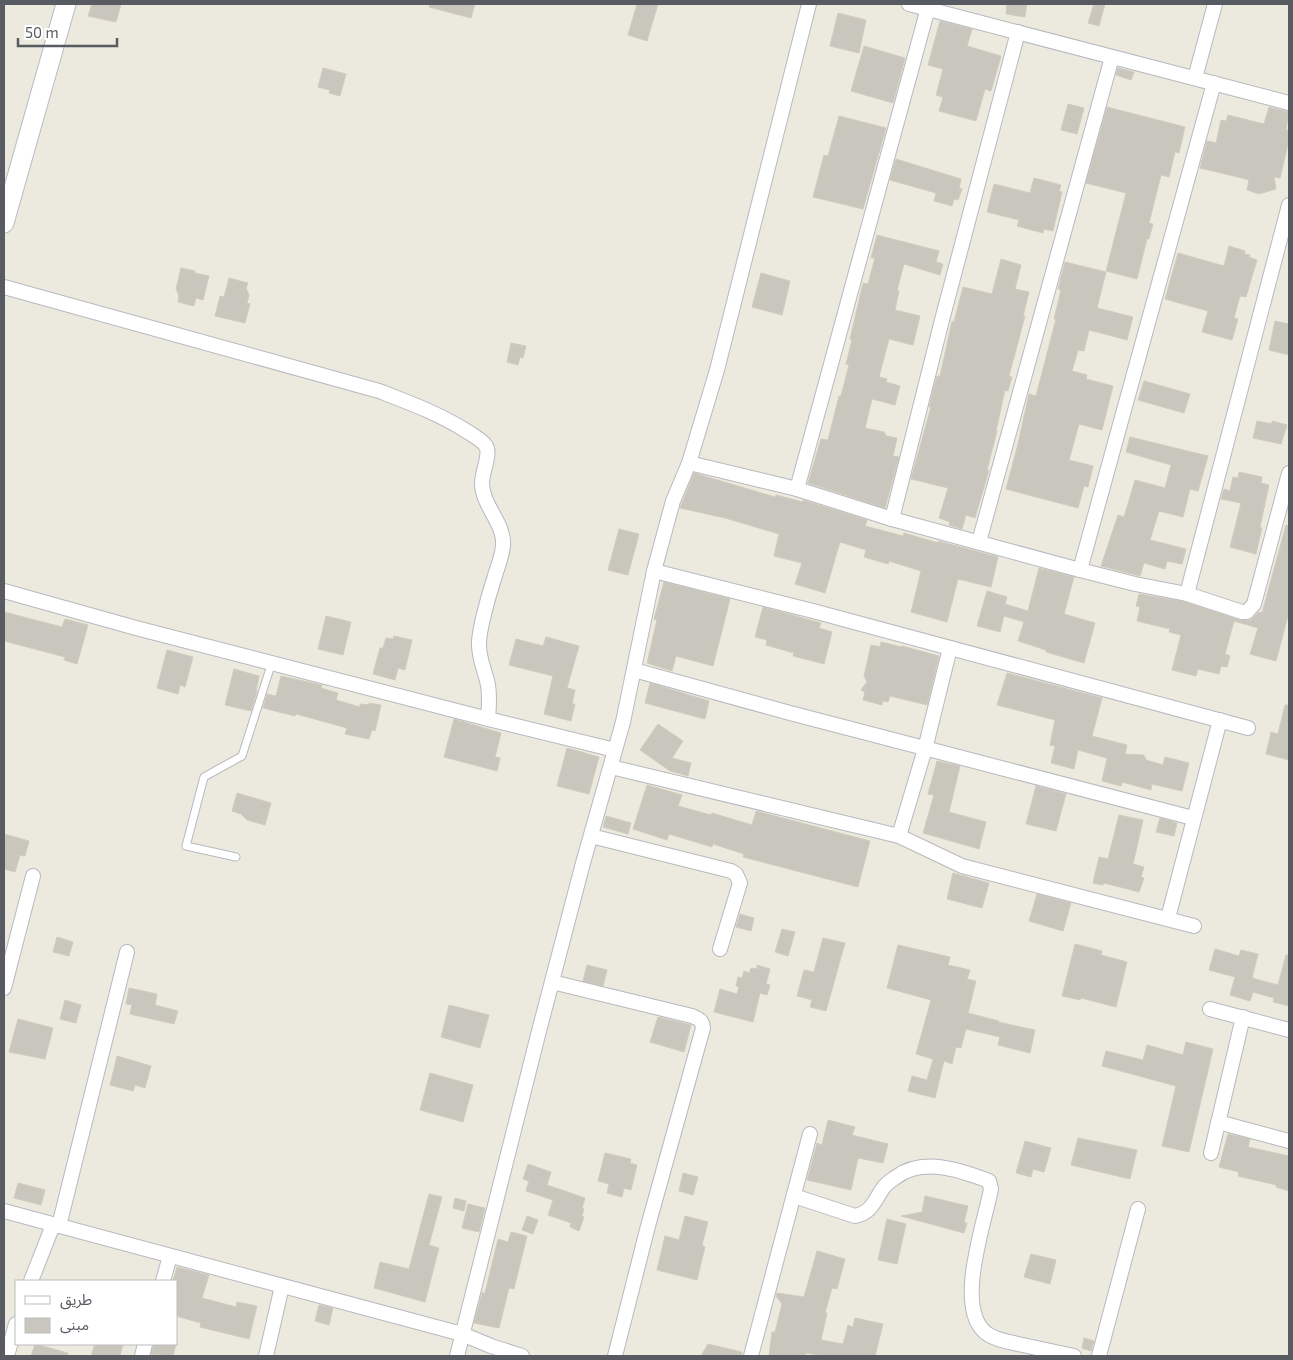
<svg xmlns="http://www.w3.org/2000/svg" width="1293" height="1360" font-family="'Exo 2','Noto Sans Arabic',sans-serif">
  <rect width="100%" height="100%" fill="#eceade"/>
  <!-- building -->
  <g fill="#c9c6be" stroke="#d1ccbd">
    <polygon points="92,4 121,4 116,22 88,16"/>
    <polygon points="430,4 475,4 471,18 429,7"/>
    <polygon points="637,4 658,4 647,41 628,35"/>
    <polygon points="1007,4 1027,4 1025,17 1006,14"/>
    <polygon points="1094,4 1105,4 1099,26 1088,23"/>
    <polygon points="838,13 866,20 859,53 830,46"/>
    <polygon points="940,21 972,29 967,46 1001,56 991,91 985,89 976,121 939,111 943,97 936,95 943,69 928,65"/>
    <polygon points="864,46 905,58 893,103 851,91"/>
    <polygon points="323,68 346,74 340,96 329,93 330,90 318,87"/>
    <polygon points="1118,68 1134,72 1131,80 1116,75"/>
    <polygon points="1068,104 1084,108 1077,134 1061,130"/>
    <polygon points="1107,107 1185,127 1179,153 1175,152 1169,177 1161,175 1149,223 1153,224 1149,239 1147,239 1137,279 1106,271 1126,193 1086,183"/>
    <polygon points="1269,107 1289,112 1286,130 1289,130 1289,140 1280,178 1274,177 1276,189 1259,194 1247,190 1249,180 1246,179 1200,168 1207,141 1216,143 1221,120 1226,121 1228,115 1264,124"/>
    <polygon points="839,116 886,128 863,209 813,197 824,155 828,156"/>
    <polygon points="896,159 961,179 959,188 962,189 958,200 954,199 952,206 934,201 936,193 890,180"/>
    <polygon points="1034,178 1061,185 1059,191 1062,192 1053,231 1044,229 1043,233 1017,226 1019,220 987,212 994,184 1030,193"/>
    <polygon points="877,235 939,251 936,262 943,264 940,275 904,264 897,290 899,291 895,310 920,316 913,345 889,339 879,377 887,379 886,382 900,386 895,405 872,399 865,428 884,432 886,436 897,438 893,456 899,457 885,508 808,483 821,439 828,440 839,396 841,396 849,365 846,364 852,340 850,339 863,283 868,284 875,258 871,258"/>
    <polygon points="1229,246 1245,251 1244,254 1250,255 1249,257 1257,260 1246,297 1240,296 1234,318 1238,319 1232,340 1202,332 1208,311 1165,299 1178,253 1224,266"/>
    <polygon points="1001,259 1021,265 1015,289 1029,292 1023,316 1025,316 1009,376 1012,377 1008,391 1005,390 996,431 997,431 987,470 989,470 975,518 966,515 962,529 949,525 950,522 939,518 948,488 911,479 931,407 929,407 937,376 940,376 952,321 954,322 963,287 992,294"/>
    <polygon points="1065,262 1106,272 1097,308 1133,317 1127,340 1089,330 1084,351 1078,350 1072,371 1087,375 1086,379 1113,386 1102,430 1079,424 1069,460 1093,466 1088,487 1084,486 1078,508 1006,489 1018,444 1029,394 1036,396 1056,319 1054,319 1061,290 1058,289"/>
    <polygon points="181,268 195,271 195,273 209,276 203,300 196,298 194,306 178,302 179,296 176,289"/>
    <polygon points="761,273 790,281 782,315 752,307"/>
    <polygon points="229,278 248,283 246,288 249,295 247,303 250,304 245,323 215,316 220,296 224,297"/>
    <polygon points="1275,321 1289,324 1289,355 1269,350"/>
    <polygon points="511,343 526,346 523,358 520,357 518,365 507,362"/>
    <polygon points="1144,381 1190,394 1184,413 1138,400"/>
    <polygon points="1257,421 1272,424 1272,421 1287,425 1281,444 1253,438"/>
    <polygon points="1130,437 1208,456 1198,491 1190,489 1183,517 1159,511 1150,540 1186,549 1182,564 1167,561 1165,569 1144,563 1140,576 1101,566 1118,515 1124,517 1135,480 1165,488 1171,465 1126,452"/>
    <polygon points="1239,472 1262,477 1261,483 1269,485 1260,527 1262,528 1256,554 1230,547 1241,503 1221,499 1224,489 1230,491 1233,477 1238,478"/>
    <polygon points="694,473 775,497 776,495 803,502 803,500 867,520 865,526 903,536 904,533 938,543 938,541 998,557 991,587 958,579 947,622 911,612 921,571 889,561 888,564 864,557 866,550 840,542 825,593 795,584 802,563 774,556 779,534 725,518 680,508"/>
    <polygon points="1286,525 1289,526 1289,612 1276,661 1250,654 1258,628 1234,621 1225,654 1230,656 1227,667 1221,666 1219,674 1198,669 1196,676 1172,670 1181,635 1169,632 1170,629 1137,621 1140,607 1136,606 1139,594 1185,602 1240,620 1251,620 1259,612 1262,613"/>
    <polygon points="619,529 639,534 628,575 608,570"/>
    <polygon points="1039,568 1074,577 1064,614 1095,623 1084,663 1046,652 1046,650 1018,641 1024,622 1004,616 1000,632 977,626 987,591 1007,597 1005,604 1028,611"/>
    <polygon points="664,582 730,599 713,666 676,656 672,671 647,663 657,620 654,619"/>
    <polygon points="763,607 821,623 819,628 832,632 824,664 793,656 794,653 766,645 767,640 755,637"/>
    <polygon points="4,612 62,627 65,619 88,625 77,664 64,660 65,657 4,641"/>
    <polygon points="326,616 351,622 343,655 318,649"/>
    <polygon points="394,636 412,640 405,670 398,668 395,680 373,674 380,648 383,648 386,638 393,639"/>
    <polygon points="546,637 579,646 567,688 575,690 572,704 575,704 571,721 544,714 553,676 509,665 516,639 543,646"/>
    <polygon points="881,642 901,647 902,646 939,656 927,705 890,696 888,702 883,701 882,705 863,700 865,692 861,690 867,682 864,676 871,645 880,647"/>
    <polygon points="167,650 193,657 185,687 180,685 178,694 157,688"/>
    <polygon points="234,669 259,676 256,691 257,691 251,711 225,705"/>
    <polygon points="1007,673 1102,698 1092,736 1127,745 1125,754 1144,755 1146,760 1163,765 1165,757 1189,763 1182,791 1152,784 1151,790 1122,782 1121,786 1102,781 1107,758 1078,750 1074,769 1051,763 1055,746 1050,745 1055,720 997,705"/>
    <polygon points="281,676 322,685 321,688 338,693 336,700 360,707 360,704 369,705 369,703 381,705 375,731 372,730 369,739 345,734 347,728 296,714 295,716 263,708 267,694 276,696"/>
    <polygon points="650,683 709,701 705,719 645,703"/>
    <polygon points="1285,705 1289,705 1289,760 1266,754 1271,732 1278,734"/>
    <polygon points="454,719 501,733 495,757 500,758 497,771 444,757"/>
    <polygon points="658,724 683,741 672,758 691,763 688,776 670,771 640,750"/>
    <polygon points="567,748 599,757 589,794 557,786"/>
    <polygon points="937,761 960,766 949,812 986,822 979,849 923,833 934,795 928,794"/>
    <polygon points="647,785 682,795 678,806 711,815 712,813 752,825 756,811 870,841 858,887 743,857 744,854 713,844 712,847 669,834 667,840 633,829"/>
    <polygon points="1036,786 1066,794 1056,831 1026,824"/>
    <polygon points="237,793 271,803 265,825 247,820 241,814 232,811"/>
    <polygon points="1119,815 1143,820 1133,864 1144,867 1141,877 1144,878 1139,892 1104,883 1103,885 1093,883 1099,857 1108,859"/>
    <polygon points="606,816 631,823 628,834 603,827"/>
    <polygon points="1160,818 1177,823 1174,836 1156,832"/>
    <polygon points="4,834 29,841 25,856 20,855 15,872 4,869"/>
    <polygon points="953,873 989,883 982,908 947,899"/>
    <polygon points="1037,894 1071,903 1063,931 1029,921"/>
    <polygon points="740,914 754,918 751,931 736,927"/>
    <polygon points="782,929 795,932 788,956 775,952"/>
    <polygon points="57,937 73,942 69,956 53,952"/>
    <polygon points="823,938 845,943 826,1011 810,1007 812,1000 797,996 804,970 814,972"/>
    <polygon points="1075,944 1102,951 1101,955 1127,962 1116,1007 1081,998 1080,1000 1062,996"/>
    <polygon points="898,945 950,957 948,965 970,970 967,979 976,981 968,1013 999,1021 998,1022 1035,1030 1030,1053 998,1045 1000,1037 966,1029 961,1048 956,1047 952,1064 944,1061 935,1098 908,1091 912,1076 927,1080 933,1059 916,1054 931,1000 887,988"/>
    <polygon points="1215,949 1239,956 1241,950 1258,954 1252,978 1278,985 1286,955 1289,955 1289,1006 1273,1002 1274,998 1253,992 1250,1001 1230,995 1235,977 1209,970"/>
    <polygon points="587,965 607,970 603,986 583,981"/>
    <polygon points="757,965 770,969 766,984 770,985 767,995 760,993 753,1022 714,1012 720,989 737,994 739,987 736,986 738,977 742,978 744,971 749,973 751,968 757,969"/>
    <polygon points="129,988 157,994 155,1005 178,1011 174,1024 130,1014 132,1005 126,1004"/>
    <polygon points="65,1000 81,1005 76,1023 60,1019"/>
    <polygon points="449,1005 489,1015 480,1048 441,1037"/>
    <polygon points="658,1017 691,1025 684,1052 650,1042"/>
    <polygon points="18,1019 53,1028 45,1059 9,1052"/>
    <polygon points="1186,1042 1213,1049 1189,1152 1162,1146 1176,1086 1102,1066 1106,1051 1143,1060 1147,1045 1183,1055"/>
    <polygon points="117,1056 151,1066 145,1088 135,1085 133,1091 110,1085"/>
    <polygon points="430,1073 473,1085 463,1122 420,1110"/>
    <polygon points="828,1120 855,1127 852,1135 888,1144 883,1163 858,1158 851,1190 807,1180 817,1143 822,1145"/>
    <polygon points="1228,1134 1250,1139 1248,1147 1289,1156 1289,1191 1276,1187 1276,1185 1238,1176 1239,1172 1219,1167"/>
    <polygon points="1078,1138 1137,1150 1130,1179 1071,1165"/>
    <polygon points="1025,1141 1051,1148 1044,1172 1033,1169 1031,1177 1016,1173"/>
    <polygon points="605,1153 631,1159 630,1163 637,1165 631,1190 624,1188 622,1197 607,1193 609,1184 598,1181"/>
    <polygon points="528,1164 551,1172 547,1185 585,1198 582,1208 584,1209 582,1216 584,1217 579,1231 570,1227 571,1223 548,1215 553,1200 526,1191 529,1181 523,1179"/>
    <polygon points="683,1173 698,1177 693,1195 679,1191"/>
    <polygon points="18,1183 45,1190 41,1205 14,1198"/>
    <polygon points="429,1194 442,1197 429,1245 439,1248 425,1302 374,1288 380,1262 409,1269"/>
    <polygon points="925,1196 968,1206 964,1222 967,1223 964,1233 901,1216 922,1212"/>
    <polygon points="455,1198 466,1201 464,1211 453,1208"/>
    <polygon points="468,1204 485,1208 479,1232 462,1228"/>
    <polygon points="527,1216 538,1220 533,1234 522,1230"/>
    <polygon points="685,1216 708,1222 702,1245 705,1247 697,1280 657,1270 665,1236 679,1240"/>
    <polygon points="887,1219 906,1224 897,1264 878,1260"/>
    <polygon points="511,1232 527,1236 514,1289 509,1288 499,1328 474,1323 482,1293 485,1293 498,1239 508,1242"/>
    <polygon points="817,1251 845,1259 837,1289 832,1288 825,1313 827,1313 821,1340 843,1344 848,1325 853,1327 855,1318 883,1324 875,1356 825,1356 806,1353 805,1356 769,1356 772,1332 775,1332 782,1304 776,1296 777,1293 804,1297"/>
    <polygon points="1031,1254 1056,1260 1050,1284 1024,1277"/>
    <polygon points="177,1267 209,1275 202,1298 236,1307 237,1302 257,1306 249,1339 200,1327 201,1323 176,1316 176,1281 173,1281"/>
    <polygon points="319,1305 333,1308 329,1325 315,1321"/>
    <polygon points="1084,1338 1094,1341 1091,1351 1082,1348"/>
    <polygon points="35,1344 68,1353 68,1356 31,1356"/>
    <polygon points="95,1344 123,1344 120,1356 91,1356"/>
    <polygon points="154,1344 176,1344 173,1356 151,1354"/>
    <polygon points="708,1344 742,1352 741,1356 701,1356"/>
  </g>
  <g fill="none" stroke-linecap="round" stroke-linejoin="round">
    <defs>
      <polyline id="lane" points="236,857 186,846 204,777 242,756 272,662"/>
      <g id="street">
        <polyline points="909,4 1289,103"/>
        <polyline points="1195,78 1215,4"/>
        <path d="M4,287L379,391C410,403 440,414 468,432C474,436 482,440 486,446C491,454 482,472 482,483C482,506 505,523 503,546C502,557 497,568 494,579C488,598 481,621 479,641C478,658 485,670 488,685C490,697 489,708 488,719"/>
        <polyline points="689,463 797,489 892,519 1080,570 1214,83"/>
        <polyline points="797,489 928,8"/>
        <polyline points="892,519 942,320 1018,32"/>
        <polyline points="979,542 1112,57"/>
        <polyline points="1080,570 1135,584 1187,594 1242,612 1247,612 1254,604 1289,473"/>
        <polyline points="654,571 813,611 1248,728"/>
        <polyline points="4,591 136,628 488,719 615,750"/>
        <polyline points="1187,594 1289,205"/>
        <polyline points="634,670 790,713 1193,818"/>
        <polyline points="611,767 899,836 962,866 1194,926"/>
        <polyline points="591,836 731,871 736,874 740,883 720,949"/>
        <polyline points="899,836 925,749 950,648"/>
        <polyline points="1168,918 1220,720"/>
        <path d="M552,982L692,1016C699,1019 702,1020 703,1028L648,1226L615,1356"/>
        <polyline points="4,988 33,876"/>
        <polyline points="1210,1009 1289,1030"/>
        <polyline points="1218,1122 1289,1141"/>
        <polyline points="1211,1153 1243,1017"/>
        <path d="M794,1196L855,1216C873,1212 874,1200 884,1187C887,1183 892,1180 896,1177C923,1157 960,1170 989,1181L991,1189C985,1222 952,1313 989,1335C997,1340 1009,1342 1018,1344C1037,1348 1056,1352 1074,1356"/>
        <polyline points="4,1211 462,1334 491,1346 522,1356"/>
        <polyline points="59,1226 127,952"/>
        <polyline points="31,1281 53,1225"/>
        <polyline points="163,1281 170,1256"/>
        <polyline points="7,1356 16,1324"/>
        <polyline points="142,1356 145,1344"/>
        <polyline points="266,1356 282,1286"/>
        <polyline points="457,1356 539,1031 583,863 623,722 654,571 673,501 689,463 717,370 809,4"/>
        <polyline points="751,1356 810,1134"/>
        <polyline points="1099,1356 1138,1209"/>
      </g>
      <polyline id="secondary" points="4,223 66,4"/>
    </defs>
    <!-- lane casing -->
    <use href="#lane" stroke="#b7b9bf" stroke-width="9"/>
    <!-- street casing -->
    <use href="#street" stroke="#b7b9bf" stroke-width="16"/>
    <!-- secondary casing -->
    <use href="#secondary" stroke="#b8bbc2" stroke-width="21"/>
    <!-- lane -->
    <use href="#lane" stroke="#fff" stroke-width="7"/>
    <!-- street -->
    <use href="#street" stroke="#fff" stroke-width="14"/>
    <!-- secondary -->
    <use href="#secondary" stroke="#fff" stroke-width="19"/>
  </g>
  <!-- border -->
  <rect width="1293" height="1360" fill="none" stroke="#585b61" stroke-width="10"/>
  <!-- legend -->
  <rect x="15" y="1280" width="162" height="65" fill="#ffffff" stroke="#bcbdc0"/>
  <rect x="25" y="1296" width="25" height="8" fill="#ffffff" stroke="#bcbdc0"/>
  <text x="60" y="1305" font-size="15" fill="#585b61">طريق</text>
  <rect x="25" y="1318" width="25" height="15" fill="#c9c6be" stroke="#bcbdc0"/>
  <text x="60" y="1330" font-size="15" fill="#585b61">مبنى</text>
  <!-- scale -->
  <path d="M18 38v8h99v-8" fill="none" stroke="#585b61" stroke-width="2.5"/>
  <text x="25" y="38" font-size="15" fill="#585b61" stroke="#ffffff" stroke-width="4" paint-order="stroke">50 m</text>
</svg>
